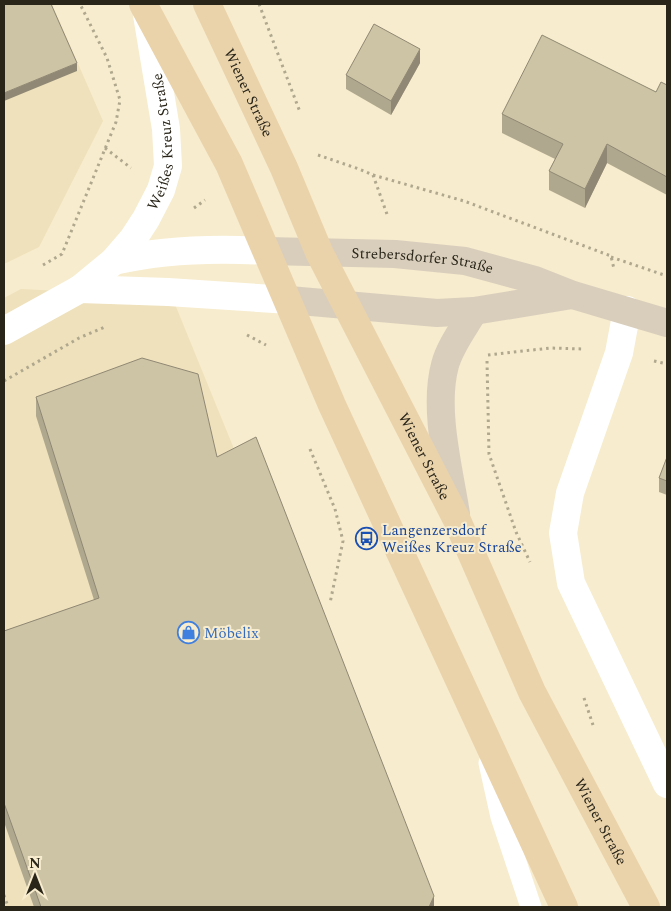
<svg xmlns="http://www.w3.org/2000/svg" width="671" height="911" font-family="Spectral,serif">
  <rect width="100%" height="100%" fill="#f7eccd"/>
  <!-- built -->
  <g fill="#eee1bb">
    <polygon points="4,4 52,4 103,121 39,247 4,264"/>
    <polygon points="21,289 172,297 421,907 4,907 4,298"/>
  </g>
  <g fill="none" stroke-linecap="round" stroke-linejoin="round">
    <!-- path -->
    <g stroke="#afa78e" stroke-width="3" stroke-dasharray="2.5 4" stroke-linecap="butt">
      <polyline points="259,4 300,112"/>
      <polyline points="105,148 131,168"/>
      <polyline points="318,155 359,169 373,175 388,217"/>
      <polyline points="373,175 464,201 611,256 614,269"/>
      <polyline points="194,208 205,200"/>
      <polyline points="611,257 667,276"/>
      <polyline points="43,265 62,254 116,122 120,100 107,58 80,4"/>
      <polyline points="247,335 266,345"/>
      <polyline points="488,355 550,348 584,349"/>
      <polyline points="487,361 489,454 516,532 530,562"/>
      <polyline points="654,361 667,364"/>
      <polyline points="4,381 79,338 105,327"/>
      <polyline points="310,449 335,509 343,541 330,603"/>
      <polyline points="584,698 594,728"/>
      <polyline points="4,895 8,907"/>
    </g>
    <!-- service -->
    <polyline stroke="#fff" stroke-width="21" points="489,763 501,817 531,907"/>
    <!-- minor -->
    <g stroke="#fff" stroke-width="28">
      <path d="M114,261C164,249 216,248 267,251"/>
      <polyline points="80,289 168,292 289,300"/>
      <polyline points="627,310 619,353 570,493 563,533 571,583 667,784"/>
      <path id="s1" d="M4,331L80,289L114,261L133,239L146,219L161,190L168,166L166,129L147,15"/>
    </g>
    <!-- secondary -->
    <g stroke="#d9cebc" stroke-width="28">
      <path id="s2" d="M267,251L395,254L465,261L535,280L573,295L667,323"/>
      <polyline points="289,300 437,313 474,311 572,295"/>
      <path d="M456,514C449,469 433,409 445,365C450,346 464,328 474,311"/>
    </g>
    <!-- primary -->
    <g stroke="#ead3ab" stroke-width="28">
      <polyline points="143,4 229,164 332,405 564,907"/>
      <path id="s3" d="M207,4L284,168L319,252L456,518L532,692L646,907"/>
    </g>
  </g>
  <!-- wall -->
  <g fill="#b0a88e">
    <polygon points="420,63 391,115 346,89 346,75"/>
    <polygon points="667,85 667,195 607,163 585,208 549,190 549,171 555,159 502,133 502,114 656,92"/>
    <polygon points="36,397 217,457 434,907 34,907 4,822 4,631 94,600 36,416"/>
    <polygon points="667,457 667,495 659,492 659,478"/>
  </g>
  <!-- shaded-wall -->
  <g fill="#908874">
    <polygon points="420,49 420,63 391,115 391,101"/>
    <polygon points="77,63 77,71 4,101 4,93"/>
    <polygon points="607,144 607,163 585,208 585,189"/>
    <polygon points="434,896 434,907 429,907"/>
  </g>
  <!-- building -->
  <g fill="#cdc3a5" stroke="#908874">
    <polygon points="4,4 51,4 77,63 4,93"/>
    <polygon points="374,24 420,49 391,101 346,75"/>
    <polygon points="542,35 656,92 661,82 667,85 667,177 607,144 585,189 549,171 563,144 502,114"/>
    <polygon points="142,358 198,374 217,457 256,437 434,896 429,907 41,907 4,803 4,631 99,598 36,397"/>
    <polygon points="667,457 667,481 659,478"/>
  </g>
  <!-- icons -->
  <defs>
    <symbol id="bus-ring" viewBox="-11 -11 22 22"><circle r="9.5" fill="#f7eccd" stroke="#1a4fb4" stroke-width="1.5"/><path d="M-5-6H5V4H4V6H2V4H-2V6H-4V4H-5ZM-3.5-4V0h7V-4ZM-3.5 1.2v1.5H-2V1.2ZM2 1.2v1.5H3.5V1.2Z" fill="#1a4fb4"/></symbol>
    <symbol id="shop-ring" viewBox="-11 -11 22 22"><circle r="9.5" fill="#f7eccd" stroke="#3f7fe0" stroke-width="1.5"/><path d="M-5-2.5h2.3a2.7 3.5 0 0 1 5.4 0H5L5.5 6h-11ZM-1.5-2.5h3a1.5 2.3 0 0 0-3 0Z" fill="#3f7fe0"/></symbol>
  </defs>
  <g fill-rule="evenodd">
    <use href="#bus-ring" x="354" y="526" width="25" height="25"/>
    <use href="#shop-ring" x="176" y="620" width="25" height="25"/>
  </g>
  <g text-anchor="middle" stroke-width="4" stroke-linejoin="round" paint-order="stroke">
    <!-- street labels -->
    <g font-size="15" fill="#292519" stroke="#f7eccd">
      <text dy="5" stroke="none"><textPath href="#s3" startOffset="98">Wiener Straße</textPath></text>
      <text dy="5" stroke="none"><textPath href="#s1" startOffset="265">Weißes Kreuz Straße</textPath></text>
      <text dy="5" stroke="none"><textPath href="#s2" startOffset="156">Strebersdorfer Straße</textPath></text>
      <text dy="5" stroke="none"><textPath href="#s3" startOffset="502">Wiener Straße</textPath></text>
      <text dy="5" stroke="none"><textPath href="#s3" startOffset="908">Wiener Straße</textPath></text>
    </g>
    <!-- transit labels -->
    <g font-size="15" fill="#164399" stroke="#f7eccd" text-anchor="start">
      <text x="382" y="535">Langenzersdorf<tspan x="382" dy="17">Weißes Kreuz Straße</tspan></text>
    </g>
    <!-- shop labels -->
    <g font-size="15" fill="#366cbe" stroke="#f7eccd" text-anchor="start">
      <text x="204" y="638">Möbelix</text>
    </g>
  </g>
  <!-- border -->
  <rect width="671" height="911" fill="none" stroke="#292519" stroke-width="10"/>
  <!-- north arrow -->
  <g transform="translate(35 876)" stroke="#f7eccd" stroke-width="4" paint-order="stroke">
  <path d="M0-4L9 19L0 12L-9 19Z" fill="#292519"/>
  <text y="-8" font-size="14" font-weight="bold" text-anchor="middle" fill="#292519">N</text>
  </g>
</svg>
